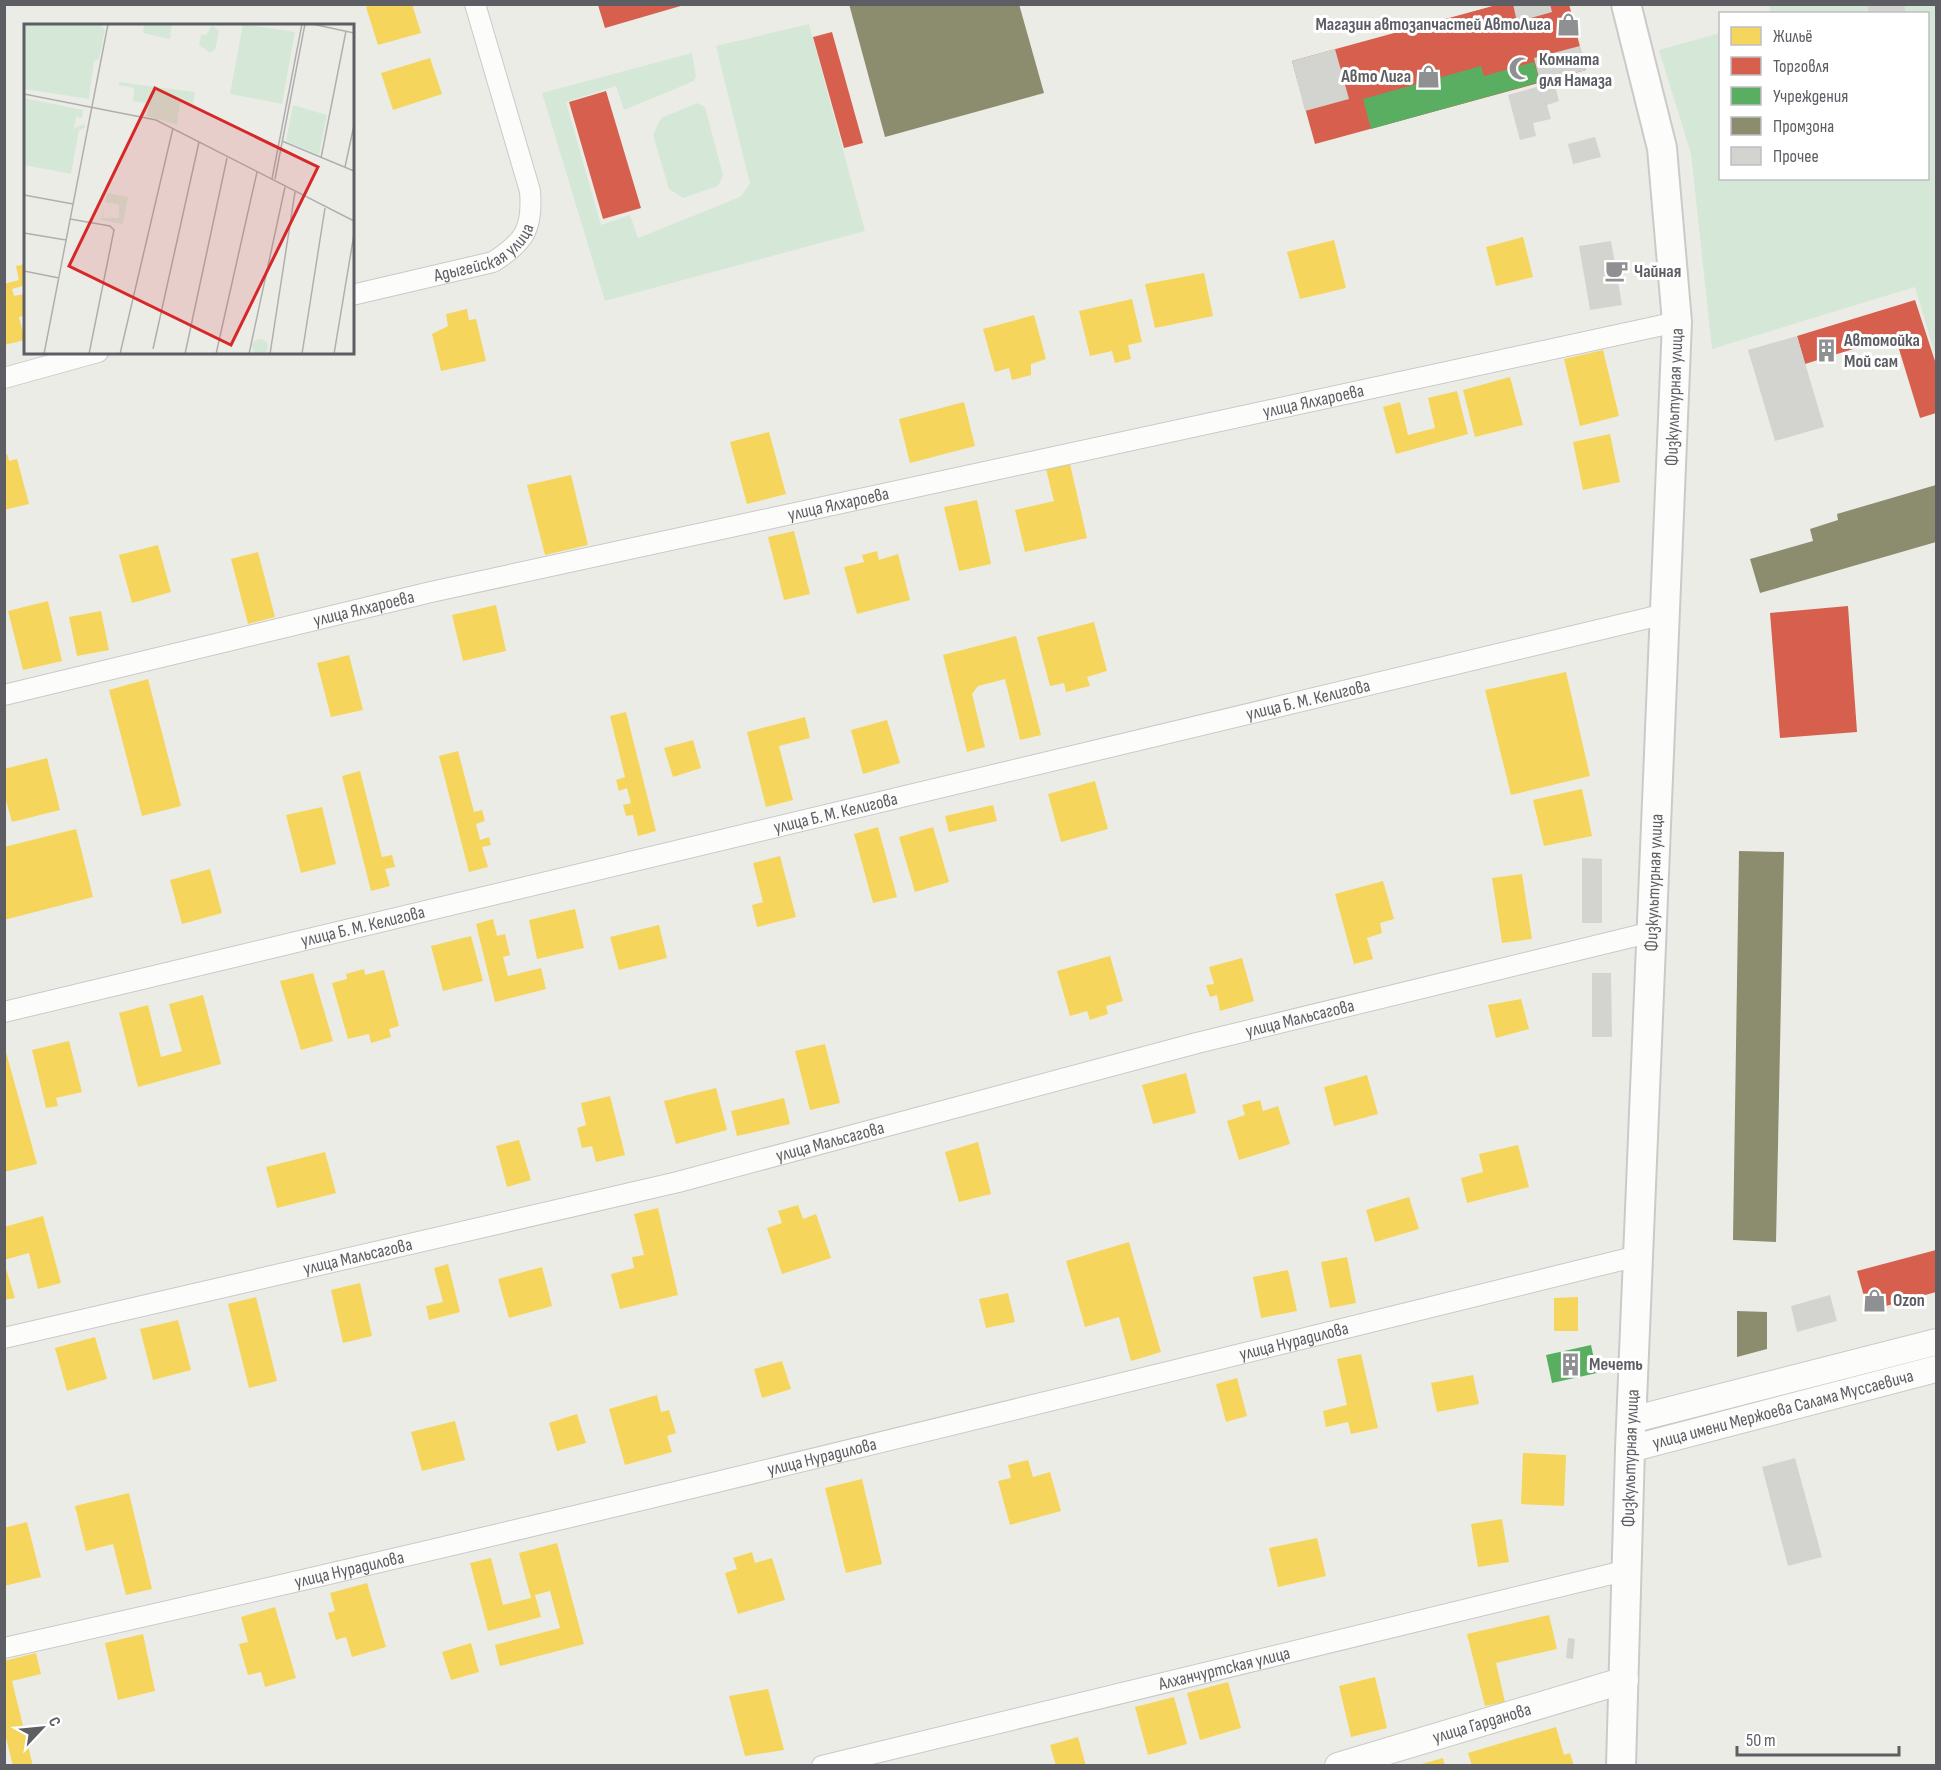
<svg xmlns="http://www.w3.org/2000/svg" width="1941" height="1770" font-family="'Sofia Sans Condensed',sans-serif">
  <rect width="100%" height="100%" fill="#ecece7"/>
  <!-- green -->
  <g fill="#d5e8d8">
    <polygon points="1769,5 1936,5 1936,358 1915,287 1712,349 1691,154 1659,50 1720,33 1720,178 1928,178 1928,14 1771,13"/>
    <polygon points="809,24 865,231 605,301 542,93 692,53 696,76 694,81 624,110 616,86 566,102 601,225 630,215 638,238 740,197 750,184 716,46"/>
    <polygon points="697,103 705,107 723,175 718,186 683,198 669,189 653,135 661,118"/>
  </g>
  <!-- homes -->
  <g fill="#f6d55c">
    <polygon points="374,4 412,4 421,33 378,45 366,7"/>
    <polygon points="430,58 442,94 393,110 381,73"/>
    <polygon points="1523,237 1533,277 1496,286 1486,247"/>
    <polygon points="1334,240 1346,288 1300,299 1287,252"/>
    <polygon points="26,264 26,285 12,289 14,296 24,294 26,299 26,315 19,317 25,340 4,345 4,284 19,280 16,266"/>
    <polygon points="1204,273 1213,316 1155,328 1145,284"/>
    <polygon points="1132,299 1142,342 1128,345 1131,359 1115,363 1112,351 1090,356 1079,311"/>
    <polygon points="467,309 469,320 476,319 486,361 441,371 432,334 448,326 446,314"/>
    <polygon points="1034,315 1046,359 1031,364 1031,375 1012,380 1009,368 995,372 983,329"/>
    <polygon points="1603,350 1619,416 1580,426 1564,359"/>
    <polygon points="1510,377 1523,425 1475,437 1463,390"/>
    <polygon points="1457,391 1468,434 1396,454 1383,407 1400,402 1408,435 1435,428 1428,398"/>
    <polygon points="964,402 975,446 910,463 899,419"/>
    <polygon points="769,432 786,494 747,504 730,442"/>
    <polygon points="1610,434 1620,482 1583,490 1573,442"/>
    <polygon points="4,454 7,454 9,461 17,459 29,504 4,510"/>
    <polygon points="1070,464 1087,538 1025,552 1015,510 1054,501 1046,469"/>
    <polygon points="571,475 588,545 545,555 527,485"/>
    <polygon points="977,500 991,564 959,571 944,507"/>
    <polygon points="794,531 810,594 784,600 768,537"/>
    <polygon points="158,545 171,592 132,603 119,555"/>
    <polygon points="877,551 879,560 898,554 910,600 857,614 844,567 864,562 862,555"/>
    <polygon points="258,552 275,617 248,624 231,559"/>
    <polygon points="48,601 62,661 23,670 8,611"/>
    <polygon points="496,605 506,651 463,661 452,615"/>
    <polygon points="101,611 109,650 77,656 69,617"/>
    <polygon points="1094,622 1107,671 1087,677 1090,686 1066,692 1064,683 1050,686 1037,637"/>
    <polygon points="1016,636 1041,735 1020,740 1005,679 978,686 972,694 985,747 967,752 943,655"/>
    <polygon points="349,655 363,710 331,717 317,663"/>
    <polygon points="1566,672 1590,776 1511,795 1485,690"/>
    <polygon points="148,679 181,806 142,816 109,690"/>
    <polygon points="626,712 656,831 638,836 633,815 626,816 623,805 631,803 627,788 619,791 616,780 625,777 610,716"/>
    <polygon points="805,717 810,738 779,746 793,800 766,807 747,732"/>
    <polygon points="887,720 900,763 863,774 851,730"/>
    <polygon points="693,740 701,768 673,777 664,748"/>
    <polygon points="458,751 474,812 482,810 485,821 476,824 480,840 489,837 491,845 482,847 488,867 469,872 439,756"/>
    <polygon points="47,758 60,810 12,822 4,794 4,769"/>
    <polygon points="360,771 382,857 392,855 395,867 385,869 390,886 371,891 342,776"/>
    <polygon points="1095,781 1108,829 1061,842 1048,794"/>
    <polygon points="1582,789 1592,836 1544,846 1533,800"/>
    <polygon points="993,805 997,821 949,832 945,816"/>
    <polygon points="322,807 336,864 301,873 286,815"/>
    <polygon points="878,827 897,897 873,903 854,834"/>
    <polygon points="933,827 949,882 915,892 899,837"/>
    <polygon points="76,829 93,897 4,920 4,847"/>
    <polygon points="780,856 796,917 757,927 752,905 763,902 753,863"/>
    <polygon points="210,869 222,913 182,924 170,880"/>
    <polygon points="1522,874 1532,939 1502,943 1492,878"/>
    <polygon points="1383,881 1394,919 1380,923 1382,933 1367,938 1373,959 1354,964 1335,894"/>
    <polygon points="575,909 584,948 537,959 529,920"/>
    <polygon points="493,919 497,936 505,934 510,955 503,957 508,976 541,968 546,989 495,1002 476,924"/>
    <polygon points="659,925 667,958 619,970 610,937"/>
    <polygon points="471,936 483,981 443,991 431,946"/>
    <polygon points="1110,956 1123,1001 1106,1006 1108,1014 1090,1020 1087,1011 1070,1016 1057,971"/>
    <polygon points="1242,958 1254,1001 1220,1011 1217,995 1210,997 1206,985 1214,984 1209,967"/>
    <polygon points="364,969 365,975 384,970 399,1026 389,1029 391,1037 371,1043 369,1034 348,1039 332,983 347,979 346,974"/>
    <polygon points="313,973 333,1041 301,1050 280,981"/>
    <polygon points="203,995 221,1064 138,1087 119,1013 148,1005 161,1057 182,1051 169,1004"/>
    <polygon points="1521,999 1529,1029 1496,1038 1488,1005"/>
    <polygon points="69,1041 82,1092 56,1098 58,1106 46,1108 32,1050"/>
    <polygon points="825,1044 840,1103 810,1110 795,1051"/>
    <polygon points="4,1045 37,1164 4,1172"/>
    <polygon points="1186,1073 1196,1113 1153,1124 1142,1085"/>
    <polygon points="1367,1075 1378,1114 1334,1126 1324,1087"/>
    <polygon points="716,1088 727,1130 676,1144 664,1101"/>
    <polygon points="610,1096 625,1155 596,1162 592,1146 582,1148 577,1128 586,1125 581,1103"/>
    <polygon points="784,1098 790,1124 737,1136 731,1111"/>
    <polygon points="1260,1100 1263,1111 1278,1106 1290,1144 1239,1160 1227,1121 1245,1115 1242,1105"/>
    <polygon points="519,1140 531,1180 507,1187 496,1146"/>
    <polygon points="978,1142 991,1194 959,1202 945,1152"/>
    <polygon points="1518,1145 1529,1187 1467,1203 1461,1178 1483,1172 1479,1154"/>
    <polygon points="325,1152 336,1193 277,1208 266,1167"/>
    <polygon points="1409,1197 1419,1229 1375,1242 1366,1210"/>
    <polygon points="798,1205 803,1219 816,1214 831,1258 782,1274 767,1228 782,1223 778,1211"/>
    <polygon points="658,1208 678,1295 620,1309 611,1274 634,1268 632,1257 644,1255 634,1214"/>
    <polygon points="43,1216 61,1283 38,1289 29,1253 4,1260 4,1227"/>
    <polygon points="1129,1242 1161,1352 1131,1361 1119,1317 1085,1327 1066,1261"/>
    <polygon points="1347,1257 1356,1303 1330,1308 1321,1262"/>
    <polygon points="4,1262 15,1298 4,1300"/>
    <polygon points="448,1264 460,1312 429,1320 426,1306 443,1302 434,1268"/>
    <polygon points="542,1267 552,1306 509,1318 498,1279"/>
    <polygon points="1288,1270 1297,1311 1261,1318 1253,1277"/>
    <polygon points="360,1283 372,1336 343,1343 331,1290"/>
    <polygon points="1008,1293 1015,1322 986,1328 979,1299"/>
    <polygon points="256,1297 277,1381 249,1388 228,1304"/>
    <polygon points="1578,1297 1578,1331 1554,1331 1554,1298"/>
    <polygon points="178,1320 191,1370 153,1380 140,1329"/>
    <polygon points="95,1337 107,1379 67,1391 55,1348"/>
    <polygon points="1361,1354 1378,1428 1351,1434 1348,1422 1326,1427 1323,1411 1347,1405 1337,1359"/>
    <polygon points="782,1361 791,1389 762,1398 754,1369"/>
    <polygon points="1473,1375 1479,1404 1437,1412 1431,1383"/>
    <polygon points="1237,1378 1247,1416 1226,1422 1216,1384"/>
    <polygon points="657,1395 661,1412 669,1410 676,1433 667,1436 672,1452 625,1465 609,1409"/>
    <polygon points="577,1414 586,1443 557,1451 549,1423"/>
    <polygon points="455,1421 465,1460 422,1471 411,1432"/>
    <polygon points="1523,1453 1566,1455 1564,1506 1521,1504"/>
    <polygon points="1028,1460 1033,1477 1050,1472 1061,1511 1010,1525 998,1481 1011,1478 1008,1465"/>
    <polygon points="862,1479 882,1564 846,1573 825,1488"/>
    <polygon points="129,1493 152,1589 126,1595 113,1544 86,1551 75,1506"/>
    <polygon points="1502,1519 1509,1562 1478,1567 1471,1524"/>
    <polygon points="27,1522 41,1577 4,1586 4,1528"/>
    <polygon points="1317,1538 1326,1576 1278,1587 1269,1548"/>
    <polygon points="557,1543 584,1644 500,1666 495,1645 560,1628 550,1591 535,1595 541,1617 488,1631 470,1563 491,1558 503,1605 531,1598 519,1553"/>
    <polygon points="752,1552 755,1563 772,1558 785,1600 738,1614 725,1573 737,1569 733,1558"/>
    <polygon points="367,1583 386,1647 352,1657 346,1637 336,1640 328,1613 335,1611 330,1593"/>
    <polygon points="275,1607 296,1678 265,1687 261,1672 248,1675 239,1644 248,1642 241,1617"/>
    <polygon points="1549,1615 1557,1649 1496,1663 1505,1702 1485,1706 1467,1634"/>
    <polygon points="143,1634 155,1691 118,1700 105,1643"/>
    <polygon points="471,1643 479,1672 451,1680 442,1652"/>
    <polygon points="36,1653 41,1674 12,1681 33,1766 13,1766 4,1730 4,1661"/>
    <polygon points="1375,1677 1387,1728 1351,1737 1339,1686"/>
    <polygon points="1228,1682 1241,1728 1200,1740 1187,1693"/>
    <polygon points="768,1689 784,1750 745,1756 729,1696"/>
    <polygon points="1174,1697 1187,1744 1148,1755 1135,1707"/>
    <polygon points="1556,1727 1564,1755 1570,1753 1574,1766 1472,1766 1468,1753"/>
    <polygon points="1078,1737 1086,1766 1056,1766 1050,1745"/>
    <polygon points="1443,1758 1445,1766 1418,1766 1418,1765"/>
  </g>
  <!-- shops -->
  <g fill="#d6604d">
    <polygon points="1500,4 1569,4 1586,70 1315,144 1292,61"/>
    <polygon points="598,5 684,5 605,28"/>
    <polygon points="832,32 863,143 844,148 813,37"/>
    <polygon points="606,91 641,208 603,219 569,102"/>
    <polygon points="1915,300 1936,364 1936,413 1920,418 1895,336 1805,364 1797,336"/>
    <polygon points="1848,606 1857,732 1780,738 1770,613"/>
    <polygon points="1936,1250 1936,1292 1868,1311 1857,1271"/>
  </g>
  <!-- public -->
  <g fill="#5aae61">
    <polygon points="1534,62 1540,82 1371,129 1363,99 1481,66 1484,76"/>
    <polygon points="1591,1345 1597,1373 1552,1383 1546,1355"/>
  </g>
  <!-- industry -->
  <g fill="#8c8c6e">
    <polygon points="849,4 1019,4 1044,93 885,137"/>
    <polygon points="1936,485 1936,542 1760,593 1750,559 1813,541 1810,529 1838,520 1837,514"/>
    <polygon points="1739,851 1784,852 1776,1242 1733,1240"/>
    <polygon points="1737,1311 1767,1312 1767,1349 1737,1357"/>
  </g>
  <!-- building -->
  <g fill="#d3d3d0">
    <polygon points="1513,4 1550,4 1552,12 1517,22"/>
    <polygon points="1867,4 1904,4 1906,14 1869,14"/>
    <polygon points="1580,46 1586,70 1540,82 1534,58"/>
    <polygon points="1335,49 1349,99 1305,111 1292,61"/>
    <polygon points="1554,82 1559,101 1547,105 1551,119 1533,123 1536,136 1520,140 1508,95"/>
    <polygon points="1595,137 1601,157 1573,164 1568,144"/>
    <polygon points="1611,241 1622,305 1590,310 1579,246"/>
    <polygon points="1797,336 1824,427 1775,441 1748,350"/>
    <polygon points="1582,858 1602,859 1602,923 1582,923"/>
    <polygon points="1592,973 1611,973 1612,1037 1592,1037"/>
    <polygon points="1830,1295 1837,1321 1797,1332 1791,1306"/>
    <polygon points="1795,1458 1822,1557 1788,1566 1762,1467"/>
    <polygon points="1568,1638 1575,1639 1573,1659 1566,1658"/>
  </g>
  <g fill="none" stroke-linecap="round" stroke-linejoin="round">
    <defs>
      <g id="minor">
        <path id="s1" d="M352,295L493,262C525,242 533,228 530,191L475,4"/>
        <polyline points="4,378 98,352"/>
        <path id="s2" d="M4,695L431,592L1677,322"/>
        <path id="s3" d="M4,1012L1665,614"/>
        <path id="s4" d="M4,1338L678,1182L1197,1043L1652,932"/>
        <path id="s5" d="M4,1648C551,1526 1094,1390 1638,1256"/>
        <path id="s6" d="M822,1766L1628,1570"/>
      </g>
      <g id="tertiary">
        <polyline points="1631,1420 1936,1342"/>
        <path id="s7" d="M1630,1449L1936,1369"/>
        <path id="s8" d="M1338,1766L1625,1680"/>
      </g>
      <g id="secondary">
        <path id="s9" d="M1621,1766L1630,1449L1677,322L1662,148L1626,4"/>
      </g>
    </defs>
    <!-- minor casing -->
    <use href="#minor" stroke="#c9c9c9" stroke-width="22"/>
    <!-- tertiary casing -->
    <use href="#tertiary" stroke="#c9c9c9" stroke-width="28"/>
    <!-- secondary casing -->
    <use href="#secondary" stroke="#cacaca" stroke-width="32"/>
    <!-- minor -->
    <use href="#minor" stroke="#fcfcfb" stroke-width="20"/>
    <!-- tertiary -->
    <use href="#tertiary" stroke="#fcfcfb" stroke-width="26"/>
    <!-- secondary -->
    <use href="#secondary" stroke="#fcfcfb" stroke-width="28"/>
  </g>
  <!-- icons -->
  <defs>
    <symbol id="shop-bare" viewBox="-9 -9 18 18"><path d="M-5-2.5h2.3a2.7 3.5 0 0 1 5.4 0H5L5.5 6h-11ZM-1.5-2.5h3a1.5 2.3 0 0 0-3 0Z" fill="#8f9092" stroke="#fff" stroke-width="2.5" paint-order="stroke"/></symbol>
    <symbol id="mosque-bare" viewBox="-9 -9 18 18"><path d="M3.5-4.9A6 6 0 1 0 3.5 4.9A5 5 0 1 1 3.5-4.9Z" fill="#8f9092" stroke="#fff" stroke-width="2.5" paint-order="stroke"/></symbol>
    <symbol id="cafe-bare" viewBox="-9 -9 18 18"><path d="M-5.5-4.5H6V0H3Q3 3.5 0 3.5H-2.5Q-5.5 3.5-5.5 0ZM3-3.2v2h1.7v-2ZM-6 4.5H4V6H-6Z" fill="#8f9092" stroke="#fff" stroke-width="2.5" paint-order="stroke"/></symbol>
    <symbol id="building-bare" viewBox="-9 -9 18 18"><path d="M-4-6H4V6H1V3H-1V6H-4ZM-2.5-4.3h1.7v1.8h-1.7ZM.8-4.3h1.7v1.8H.8ZM-2.5-1h1.7V.8h-1.7ZM.8-1h1.7V.8H.8Z" fill="#8f9092" stroke="#fff" stroke-width="2.5" paint-order="stroke"/></symbol>
  </defs>
  <g fill-rule="evenodd">
    <use href="#shop-bare" x="1552" y="8" width="33" height="33"/>
    <use href="#mosque-bare" x="1504" y="52" width="33" height="33"/>
    <use href="#shop-bare" x="1412" y="60" width="33" height="33"/>
    <use href="#cafe-bare" x="1600" y="254" width="33" height="33"/>
    <use href="#building-bare" x="1810" y="334" width="33" height="33"/>
    <use href="#shop-bare" x="1858" y="1284" width="33" height="33"/>
    <use href="#building-bare" x="1554" y="1348" width="33" height="33"/>
  </g>
  <g text-anchor="middle" stroke-width="6" stroke-linejoin="round" paint-order="stroke">
    <!-- poi labels -->
    <g font-size="18" font-weight="bold" fill="#5d5e64" stroke="#fff" text-anchor="start">
      <text x="1551" y="30" text-anchor="end">Магазин автозапчастей АвтоЛига</text>
      <text x="1539" y="65">Комната<tspan x="1539" dy="21">для Намаза</tspan></text>
      <text x="1411" y="82" text-anchor="end">Авто Лига</text>
      <text x="1634" y="277">Чайная</text>
      <text x="1844" y="346">Автомойка<tspan x="1844" dy="21">Мой сам</tspan></text>
      <text x="1893" y="1306">Ozon</text>
      <text x="1589" y="1370">Мечеть</text>
    </g>
    <!-- street labels -->
    <g font-size="18" fill="#5d5e64" stroke="#fff">
      <text dy="6" stroke="none"><textPath href="#s1" startOffset="141">Адыгейская улица</textPath></text>
      <text dy="6" stroke="none"><textPath href="#s9" startOffset="1370">Физкультурная улица</textPath></text>
      <text dy="6" stroke="none"><textPath href="#s2" startOffset="1342">улица Ялхароева</textPath></text>
      <text dy="6" stroke="none"><textPath href="#s2" startOffset="856">улица Ялхароева</textPath></text>
      <text dy="6" stroke="none"><textPath href="#s2" startOffset="370">улица Ялхароева</textPath></text>
      <text dy="6" stroke="none"><textPath href="#s3" startOffset="1341">улица Б. М. Келигова</textPath></text>
      <text dy="6" stroke="none"><textPath href="#s3" startOffset="855">улица Б. М. Келигова</textPath></text>
      <text dy="6" stroke="none"><textPath href="#s9" startOffset="884">Физкультурная улица</textPath></text>
      <text dy="6" stroke="none"><textPath href="#s3" startOffset="369">улица Б. М. Келигова</textPath></text>
      <text dy="6" stroke="none"><textPath href="#s4" startOffset="1335">улица Мальсагова</textPath></text>
      <text dy="6" stroke="none"><textPath href="#s4" startOffset="849">улица Мальсагова</textPath></text>
      <text dy="6" stroke="none"><textPath href="#s4" startOffset="363">улица Мальсагова</textPath></text>
      <text dy="6" stroke="none"><textPath href="#s5" startOffset="1326">улица Нурадилова</textPath></text>
      <text dy="6" stroke="none"><textPath href="#s7" startOffset="158">улица имени Мержоева Салама Муссаевича</textPath></text>
      <text dy="6" stroke="none"><textPath href="#s5" startOffset="840">улица Нурадилова</textPath></text>
      <text dy="6" stroke="none"><textPath href="#s9" startOffset="308">Физкультурная улица</textPath></text>
      <text dy="6" stroke="none"><textPath href="#s5" startOffset="354">улица Нурадилова</textPath></text>
      <text dy="6" stroke="none"><textPath href="#s6" startOffset="414">Алханчуртская улица</textPath></text>
      <text dy="6" stroke="none"><textPath href="#s8" startOffset="150">улица Гарданова</textPath></text>
    </g>
  </g>
  <!-- overview -->
  <g transform="translate(24 24)">
    <rect width="330" height="330" fill="#ecece7"/>
    <path d="M0,0H76L81,6L75,35L70,37L65,75L0,65ZM120,0H148L146,15L119,9ZM219,0L271,8L258,80L206,70ZM188,1L195,7L191,26L186,29L175,21L177,10L182,11ZM95,58L171,68L169,81L156,79L153,101L123,92L125,80L109,77L110,64L95,61ZM0,74L59,86L58,94L52,93L50,104L60,100L61,104L55,106L47,150L0,141ZM269,81L303,91L295,131L262,117ZM83,169L104,173L99,200L77,196L80,181L79,194H95V181L81,178ZM228 323a8 8 0 1 1 16 0a8 8 0 1 1-16 0Z" fill="#d5e8d8"/>
    <path fill="none" stroke="#afafaf" stroke-width="1.5" d="M288,0L330,9M0,70L132,96L330,197M258,117L330,147M297,134L322,7M321,143L330,101M248,155L278,0M251,155L281,0M0,171L49,180M46,195L86,202L90,206L65,330M0,209L42,216M0,247L35,254M129,325L175,118M20,330L84,0M96,330L149,104M161,330L203,134M192,330L233,148M225,330L261,163M246,330L271,168M278,330L301,184M310,330L330,210"/>
    <path fill="#d62828" fill-opacity="0.15" stroke="#d62828" stroke-width="3" d="M131,64L294,143L207,321L45,242Z"/>
    <rect width="330" height="330" fill="none" stroke="#5d5e64" stroke-width="3"/>
  </g>
  <!-- border -->
  <rect width="1941" height="1770" fill="none" stroke="#5d5e64" stroke-width="12"/>
  <!-- legend -->
  <rect x="1719" y="12" width="210" height="168" fill="#ffffff" stroke="#bebfc1" stroke-width="1.5"/>
  <rect x="1731" y="27" width="30" height="18" fill="#f6d55c" stroke="#bebfc1" stroke-width="1.5"/>
  <text x="1773" y="42" font-size="18" fill="#5d5e64">Жильё</text>
  <rect x="1731" y="57" width="30" height="18" fill="#d6604d" stroke="#bebfc1" stroke-width="1.5"/>
  <text x="1773" y="72" font-size="18" fill="#5d5e64">Торговля</text>
  <rect x="1731" y="87" width="30" height="18" fill="#5aae61" stroke="#bebfc1" stroke-width="1.5"/>
  <text x="1773" y="102" font-size="18" fill="#5d5e64">Учреждения</text>
  <rect x="1731" y="117" width="30" height="18" fill="#8c8c6e" stroke="#bebfc1" stroke-width="1.5"/>
  <text x="1773" y="132" font-size="18" fill="#5d5e64">Промзона</text>
  <rect x="1731" y="147" width="30" height="18" fill="#d3d3d0" stroke="#bebfc1" stroke-width="1.5"/>
  <text x="1773" y="162" font-size="18" fill="#5d5e64">Прочее</text>
  <!-- north arrow -->
  <g transform="translate(42 1728) rotate(64)" stroke="#ffffff" stroke-width="4.5" paint-order="stroke">
  <path d="M0-4.5L10 22L0 15L-10 22Z" fill="#5d5e64"/>
  <text y="-9" font-size="16" font-weight="bold" text-anchor="middle" fill="#5d5e64">С</text>
  </g>
  <!-- scale -->
  <path d="M1737 1746v9h162v-9" fill="none" stroke="#5d5e64" stroke-width="3"/>
  <text x="1746" y="1746" font-size="18" fill="#5d5e64" stroke="#ffffff" stroke-width="4.5" paint-order="stroke">50 m</text>
</svg>
